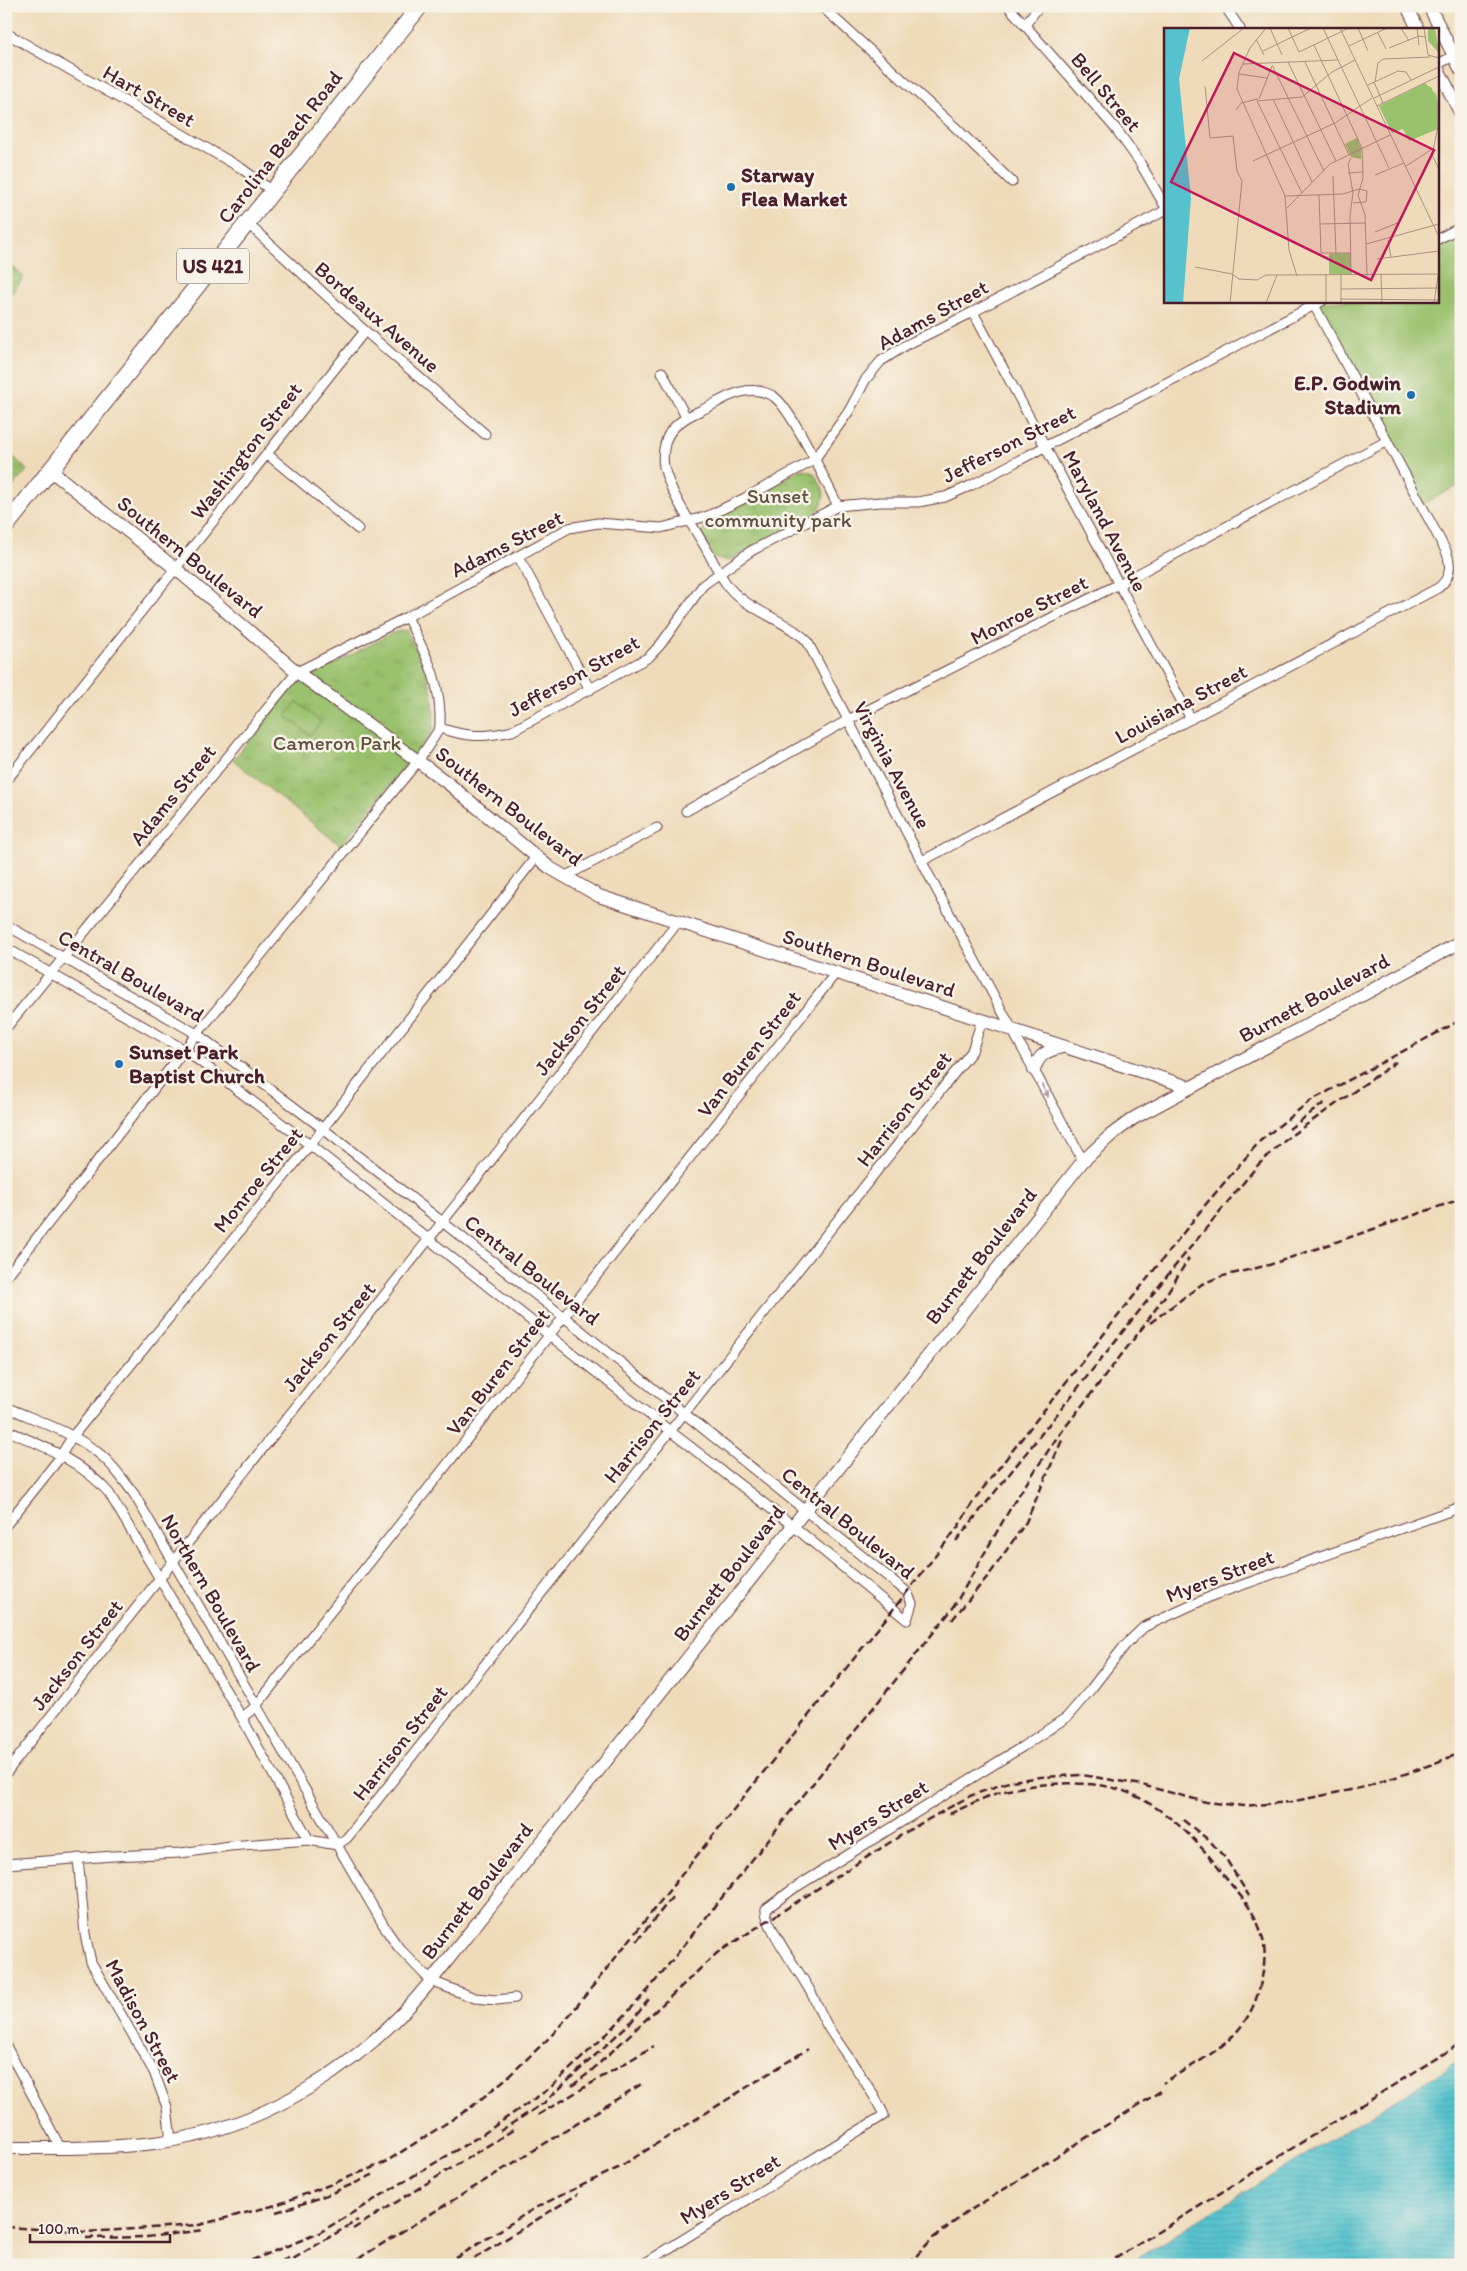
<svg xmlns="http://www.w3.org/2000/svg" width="1467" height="2271" font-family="Itim,sans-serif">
  <defs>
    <pattern id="park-tufts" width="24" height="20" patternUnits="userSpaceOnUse" patternTransform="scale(1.25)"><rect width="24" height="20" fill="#9ac16d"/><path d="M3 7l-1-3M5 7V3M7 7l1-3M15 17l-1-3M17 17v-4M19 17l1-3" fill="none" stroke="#86a55f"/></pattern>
    <pattern id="water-rules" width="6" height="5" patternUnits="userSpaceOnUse" patternTransform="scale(1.25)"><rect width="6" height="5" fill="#55c2cd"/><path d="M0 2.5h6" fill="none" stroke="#4ca6b0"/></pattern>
  </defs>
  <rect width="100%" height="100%" fill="#f7f3e8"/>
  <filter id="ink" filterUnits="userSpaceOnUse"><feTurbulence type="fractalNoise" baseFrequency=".02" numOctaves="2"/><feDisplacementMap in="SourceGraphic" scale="10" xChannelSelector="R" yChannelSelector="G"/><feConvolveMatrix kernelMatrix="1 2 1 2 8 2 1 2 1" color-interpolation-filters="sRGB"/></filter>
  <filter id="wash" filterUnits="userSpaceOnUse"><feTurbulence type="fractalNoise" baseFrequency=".0096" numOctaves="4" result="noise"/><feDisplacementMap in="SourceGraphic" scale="20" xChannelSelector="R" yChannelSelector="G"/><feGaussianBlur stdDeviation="1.12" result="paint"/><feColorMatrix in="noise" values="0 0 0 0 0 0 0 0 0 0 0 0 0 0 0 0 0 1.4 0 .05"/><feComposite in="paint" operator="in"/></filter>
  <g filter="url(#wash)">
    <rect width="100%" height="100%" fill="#efdbba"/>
    <!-- park -->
    <g fill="url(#park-tufts)" stroke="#72704c">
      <polygon points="6,261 24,277 6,300"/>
      <polygon points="6,449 27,470 6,495"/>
      <path d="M802,469L814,473C824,490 828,493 818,512L728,561L714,558L702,536L706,522Z"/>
      <path d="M406,630C425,668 437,687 433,731L341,846L233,760L298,680L320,672L392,633Z"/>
    </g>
    <!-- pitch -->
    <g fill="#9ac16d" stroke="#72704c">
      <polygon points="1461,227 1461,484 1421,505 1314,305 1322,301 1438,301 1438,239"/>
      <polygon points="297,702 321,722 310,735 286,716"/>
    </g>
    <!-- water -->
    <polygon fill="url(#water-rules)" stroke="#50707c" points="1461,2060 1461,2265 1126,2265"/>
  </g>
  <g filter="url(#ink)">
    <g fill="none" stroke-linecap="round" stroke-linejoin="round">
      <defs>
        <g id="street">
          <polyline points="821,6 955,127 1012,182"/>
          <polyline points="1008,6 1116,129 1139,161 1166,208"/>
          <polyline points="1225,6 1240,29"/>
          <polyline points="6,7 10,6"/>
          <polyline points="1025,25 1039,6"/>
          <polyline points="6,33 241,168 272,191"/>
          <polyline points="1438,64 1454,56"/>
          <polyline points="247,223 365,331 485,434"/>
          <polyline points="1438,239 1461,227"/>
          <polyline points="973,312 1191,719"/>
          <polyline points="662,372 686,417"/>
          <polyline points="267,454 358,529"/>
          <path d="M838,506C827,484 791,407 773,396C751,384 731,394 712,405C697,413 682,417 671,431C664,440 662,456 664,467C671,495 690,521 704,545C711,557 717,570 725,582C742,609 784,618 807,641L933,883L1083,1161"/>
          <polyline points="518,556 590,690"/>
          <path d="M407,617C427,657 442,682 440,728"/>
          <path d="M440,728C467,737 483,738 512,731L649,657L661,644L703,585L751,551L838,506L880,502H918L945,497L970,486L1322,301"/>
          <polyline points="6,781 365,331"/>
          <polyline points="686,811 848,720 1119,584 1387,441"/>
          <path d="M922,861L1438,588C1451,578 1452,566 1446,551L1314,305"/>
          <polyline points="564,877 657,828"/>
          <polyline points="6,925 197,1034 322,1128 564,1317 907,1592 912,1603 907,1620 792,1525 670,1431 310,1145 185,1050 6,948"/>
          <polyline points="6,1028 297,672 407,617 569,528 598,523 661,528 708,516 745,498 814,460 849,411 866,379 881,361 906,345 973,312 1166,210"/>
          <polyline points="6,1277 197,1034 418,761 440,728"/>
          <path d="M6,1407C38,1421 75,1433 102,1456C115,1467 124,1481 134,1494L337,1845L347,1838L972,1051L982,1020"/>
          <path d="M6,1430C44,1446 81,1461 109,1493L242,1718L309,1840L337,1845L387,1931L399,1948L431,1981L475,1998L497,2000L515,1998"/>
          <polyline points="6,1525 58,1460 72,1437 310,1145 536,857"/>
          <polyline points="242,1718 256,1706 835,974"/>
          <path d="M6,1773C229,1489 456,1208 678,922"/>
          <polyline points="78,1858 85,1934 91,1962 154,2072 167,2107 171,2140"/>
          <polyline points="6,1864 113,1856 181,1853 230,1846 309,1840"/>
          <polyline points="6,2046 60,2147"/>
          <path d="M642,2265L884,2115C869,2083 847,2057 828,2027C821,2015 816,2001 809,1989C801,1974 763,1923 766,1909L793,1889L1022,1747L1067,1717L1091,1689L1126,1644L1144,1627L1214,1595L1461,1507"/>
        </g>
        <g id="secondary">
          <polyline points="1407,6 1418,29"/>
          <polyline points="1429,6 1461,70"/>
          <polyline points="1438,69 1461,114"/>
          <polyline points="51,471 176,569 297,672 449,784 550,868 599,896 1189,1087"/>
          <path d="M1034,1070C1039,1054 1046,1051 1062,1047"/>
          <path d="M6,2148C55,2148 105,2149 154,2143C263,2130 363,2065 431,1981L1083,1161L1111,1135L1134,1118L1461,942"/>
        </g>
        <polyline id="highway" points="6,526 420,6"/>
      </defs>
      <!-- street casing -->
      <use href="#street" stroke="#633b40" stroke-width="11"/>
      <!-- secondary casing -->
      <use href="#secondary" stroke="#633b40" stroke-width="14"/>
      <!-- highway casing -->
      <use href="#highway" stroke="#633b40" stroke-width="18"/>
      <!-- street -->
      <use href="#street" stroke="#fff" stroke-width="9"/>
      <!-- secondary -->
      <use href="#secondary" stroke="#fff" stroke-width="12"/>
      <!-- highway -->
      <use href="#highway" stroke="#fff" stroke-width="16"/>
      <!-- rail -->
      <g stroke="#4a1f2b" stroke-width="2.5" stroke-dasharray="8 4" stroke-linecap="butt">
        <polyline points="1289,1129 1327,1101"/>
        <polyline points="1150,1323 1202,1284 1219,1277 1269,1265 1461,1199"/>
        <polyline points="956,1541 1171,1271 1258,1165 1289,1137 1396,1062"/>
        <polyline points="952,1620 992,1571 1026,1522 1063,1438"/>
        <path d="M949,1814C966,1807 983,1797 1001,1792C1032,1783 1082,1780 1114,1788C1156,1799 1194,1836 1220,1870C1233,1889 1248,1901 1257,1922C1266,1941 1266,1957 1262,1977C1250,2039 1212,2053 1163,2083"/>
        <polyline points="1183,1820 1210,1841 1226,1859 1249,1896"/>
        <polyline points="637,1941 673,1896"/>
        <polyline points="572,2086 590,2072 717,1953 911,1829 970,1796 1011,1781 1041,1777 1082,1775 1142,1785 1206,1802 1243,1806 1290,1802 1365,1787 1414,1771 1461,1753"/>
        <polyline points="538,2115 654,2046"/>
        <polyline points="500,2131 544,2103 632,2021 649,1999"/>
        <path d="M276,2212C310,2202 342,2190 374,2174"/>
        <polyline points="6,2227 87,2232 199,2225 276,2205 324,2187 384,2163 470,2108 508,2077 551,2036 573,2011 907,1592 958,1527 974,1500 1023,1437 1206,1204 1260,1141 1310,1101 1461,1020"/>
        <polyline points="353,2229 513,2130"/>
        <polyline points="86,2238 147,2237 203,2230"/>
        <polyline points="240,2265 319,2233 483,2134 550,2088 611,2030 649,1989 953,1608 1014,1502 1056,1439 1143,1327 1169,1290 1189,1258"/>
        <polyline points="271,2265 289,2258"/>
        <polyline points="283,2265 358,2220"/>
        <polyline points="348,2265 643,2083"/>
        <polyline points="445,2265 535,2208 618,2168 808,2049"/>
        <polyline points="464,2265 578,2194"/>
        <polyline points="908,2265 933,2238 966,2213 1161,2091"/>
        <polyline points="1105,2265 1461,2043"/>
      </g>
    </g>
    <!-- one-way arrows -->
    <defs><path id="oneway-solid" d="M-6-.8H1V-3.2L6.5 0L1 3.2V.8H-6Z" transform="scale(1.25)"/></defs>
    <use fill="#ae9aa0" href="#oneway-solid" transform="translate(1045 1091) rotate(63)"/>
  </g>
  <!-- markers -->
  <g fill="#1f6fb2" stroke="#f7f3e8" stroke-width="2">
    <circle cx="731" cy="187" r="5"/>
    <circle cx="1411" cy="395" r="5"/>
    <circle cx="119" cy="1064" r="5"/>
  </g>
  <g text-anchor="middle" stroke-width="5" stroke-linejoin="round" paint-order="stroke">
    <!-- shield labels -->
    <rect fill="#f7f3e8" stroke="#7e5f64" stroke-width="1" x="177" y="248.5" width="72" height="35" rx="4"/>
    <g font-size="20" font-weight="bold" fill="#4a1f2b">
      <text x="213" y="273">US 421</text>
    </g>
    <!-- street labels -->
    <g font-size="21" fill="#4a1f2b" stroke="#f7f3e8">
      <text transform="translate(1106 92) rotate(50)" y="7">Bell Street</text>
      <text transform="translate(149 96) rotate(30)" y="7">Hart Street</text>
      <text transform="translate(280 147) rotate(-52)" y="7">Carolina Beach Road</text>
      <text transform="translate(933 315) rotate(-29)" y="7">Adams Street</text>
      <text transform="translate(377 317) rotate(41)" y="7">Bordeaux Avenue</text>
      <text transform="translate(1009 444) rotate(-27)" y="7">Jefferson Street</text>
      <text transform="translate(246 451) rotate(-52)" y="7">Washington Street</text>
      <text transform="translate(1105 521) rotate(62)" y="7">Maryland Avenue</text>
      <text transform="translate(507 544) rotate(-27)" y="7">Adams Street</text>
      <text transform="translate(190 557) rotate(39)" y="7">Southern Boulevard</text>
      <text transform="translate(1029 610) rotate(-27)" y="7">Monroe Street</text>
      <text transform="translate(574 676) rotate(-29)" y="7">Jefferson Street</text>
      <text transform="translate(1181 704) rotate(-28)" y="7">Louisiana Street</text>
      <text transform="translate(892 765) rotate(62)" y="7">Virginia Avenue</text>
      <text transform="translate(173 795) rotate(-51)" y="7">Adams Street</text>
      <text transform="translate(509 806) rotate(38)" y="7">Southern Boulevard</text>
      <text transform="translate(869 963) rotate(18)" y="7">Southern Boulevard</text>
      <text transform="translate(131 976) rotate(30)" y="7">Central Boulevard</text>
      <text transform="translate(1314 998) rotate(-28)" y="7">Burnett Boulevard</text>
      <text transform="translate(580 1020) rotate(-52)" y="7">Jackson Street</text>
      <text transform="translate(749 1054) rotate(-52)" y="7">Van Buren Street</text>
      <text transform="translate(904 1109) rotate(-52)" y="7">Harrison Street</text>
      <text transform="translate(258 1180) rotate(-51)" y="7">Monroe Street</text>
      <text transform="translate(981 1256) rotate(-52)" y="7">Burnett Boulevard</text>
      <text transform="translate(532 1270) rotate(38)" y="7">Central Boulevard</text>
      <text transform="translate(329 1337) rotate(-51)" y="7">Jackson Street</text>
      <text transform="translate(498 1372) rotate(-52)" y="7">Van Buren Street</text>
      <text transform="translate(652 1426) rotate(-51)" y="7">Harrison Street</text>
      <text transform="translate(848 1523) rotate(39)" y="7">Central Boulevard</text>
      <text transform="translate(729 1573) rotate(-52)" y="7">Burnett Boulevard</text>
      <text transform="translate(1220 1576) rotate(-21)" y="7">Myers Street</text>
      <text transform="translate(211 1593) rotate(60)" y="7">Northern Boulevard</text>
      <text transform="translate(77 1655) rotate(-52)" y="7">Jackson Street</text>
      <text transform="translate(400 1743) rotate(-52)" y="7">Harrison Street</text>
      <text transform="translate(878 1815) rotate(-32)" y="7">Myers Street</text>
      <text transform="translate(477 1891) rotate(-52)" y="7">Burnett Boulevard</text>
      <text transform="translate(143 2021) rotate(62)" y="7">Madison Street</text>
      <text transform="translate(730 2189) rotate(-32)" y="7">Myers Street</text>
    </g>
    <!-- poi labels -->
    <g font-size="21" font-weight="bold" fill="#4a1f2b" stroke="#f7f3e8" text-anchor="start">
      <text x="741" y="182">Starway<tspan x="741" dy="24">Flea Market</tspan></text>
      <text x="1401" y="390" text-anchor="end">E.P. Godwin<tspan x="1401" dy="24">Stadium</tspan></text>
      <text x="129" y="1059">Sunset Park<tspan x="129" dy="24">Baptist Church</tspan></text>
    </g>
    <!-- park labels -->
    <g font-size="21" fill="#62503f" stroke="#f7f3e8">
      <text x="778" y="503">Sunset<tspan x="778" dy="24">community park</tspan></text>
      <text x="337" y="750">Cameron Park</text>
    </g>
  </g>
  <!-- overview -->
  <g transform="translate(1164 28)">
    <rect width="275" height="275" fill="#efdbba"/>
    <path d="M264,0H271L275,25L264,13Z" fill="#9ac16d"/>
    <path d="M261,55L272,66L275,80L274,101L245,113L239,101L228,105L215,78ZM193,110L197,120V131L187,129L181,116Z" fill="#9ac16d"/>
    <path d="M261,56L268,60L269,71L268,75L258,78L246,67ZM247,75L255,83L250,97L238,92L241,80ZM187,225V246H165V226Z" fill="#9ac16d"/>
    <path d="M0,0H26L15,51L27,170L19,275H0Z" fill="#55c2cd"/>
    <path fill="none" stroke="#ad9081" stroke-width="1" d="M102,0L86,20L75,44L73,61L121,168L125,222L133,248M106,0L118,27M124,0L135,24L185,0M159,0L225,140M176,0L275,209M194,0L204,23M237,0L245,13M253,0L255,17M260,0L264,27L275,30M214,5L222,21M92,11L100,27M150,17L198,120L199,150L194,167L201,187L203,248M185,18L223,0M225,20L255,8L262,9M99,23L147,0M38,33L80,0M124,34L172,133M141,34L185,127M79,36L174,32M108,37L160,143M75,46L103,50M210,54L219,75M211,54L214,35L219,31L266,29M204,57L234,43L242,44L247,52M41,58L46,110L69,108L73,143L78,153L66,275M210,70L275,39M95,71L108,38M109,71L148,154M213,78L275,48M72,82L77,75L94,71M275,94L268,127L275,141M187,130L184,136L189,165L186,187L187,246M89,133L171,95L208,70M242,138L270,120M184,145L199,144M211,147L240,135M169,148L172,226M138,165L93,73L138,69L168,44L191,32M155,167L157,225H187M121,168L179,166L195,161L203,163L202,174L189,175M123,180L166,136L226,107M156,196L201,195M211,204L236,194M224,212L227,229M202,216L275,196M213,231L275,223M31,239L68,246L75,251L93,252L102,247H113M162,247V275M177,247V275M217,247L218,275M177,261L274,260M177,271L275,272M102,275L113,247L275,246M270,275L274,248"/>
    <path fill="#c2185b" fill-opacity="0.15" stroke="#c2185b" stroke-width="2.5" d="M70,25L270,122L207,252L7,154Z"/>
    <rect width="275" height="275" fill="none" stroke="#4a1f2b" stroke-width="2.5"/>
  </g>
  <!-- margin -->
  <rect width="1467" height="2271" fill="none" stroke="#f7f3e8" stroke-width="25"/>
  <!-- scale -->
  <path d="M30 2234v8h140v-8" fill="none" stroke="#4a1f2b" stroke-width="2.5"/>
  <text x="38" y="2234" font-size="15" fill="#4a1f2b" stroke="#f7f3e8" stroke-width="4" paint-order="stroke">100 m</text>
</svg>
